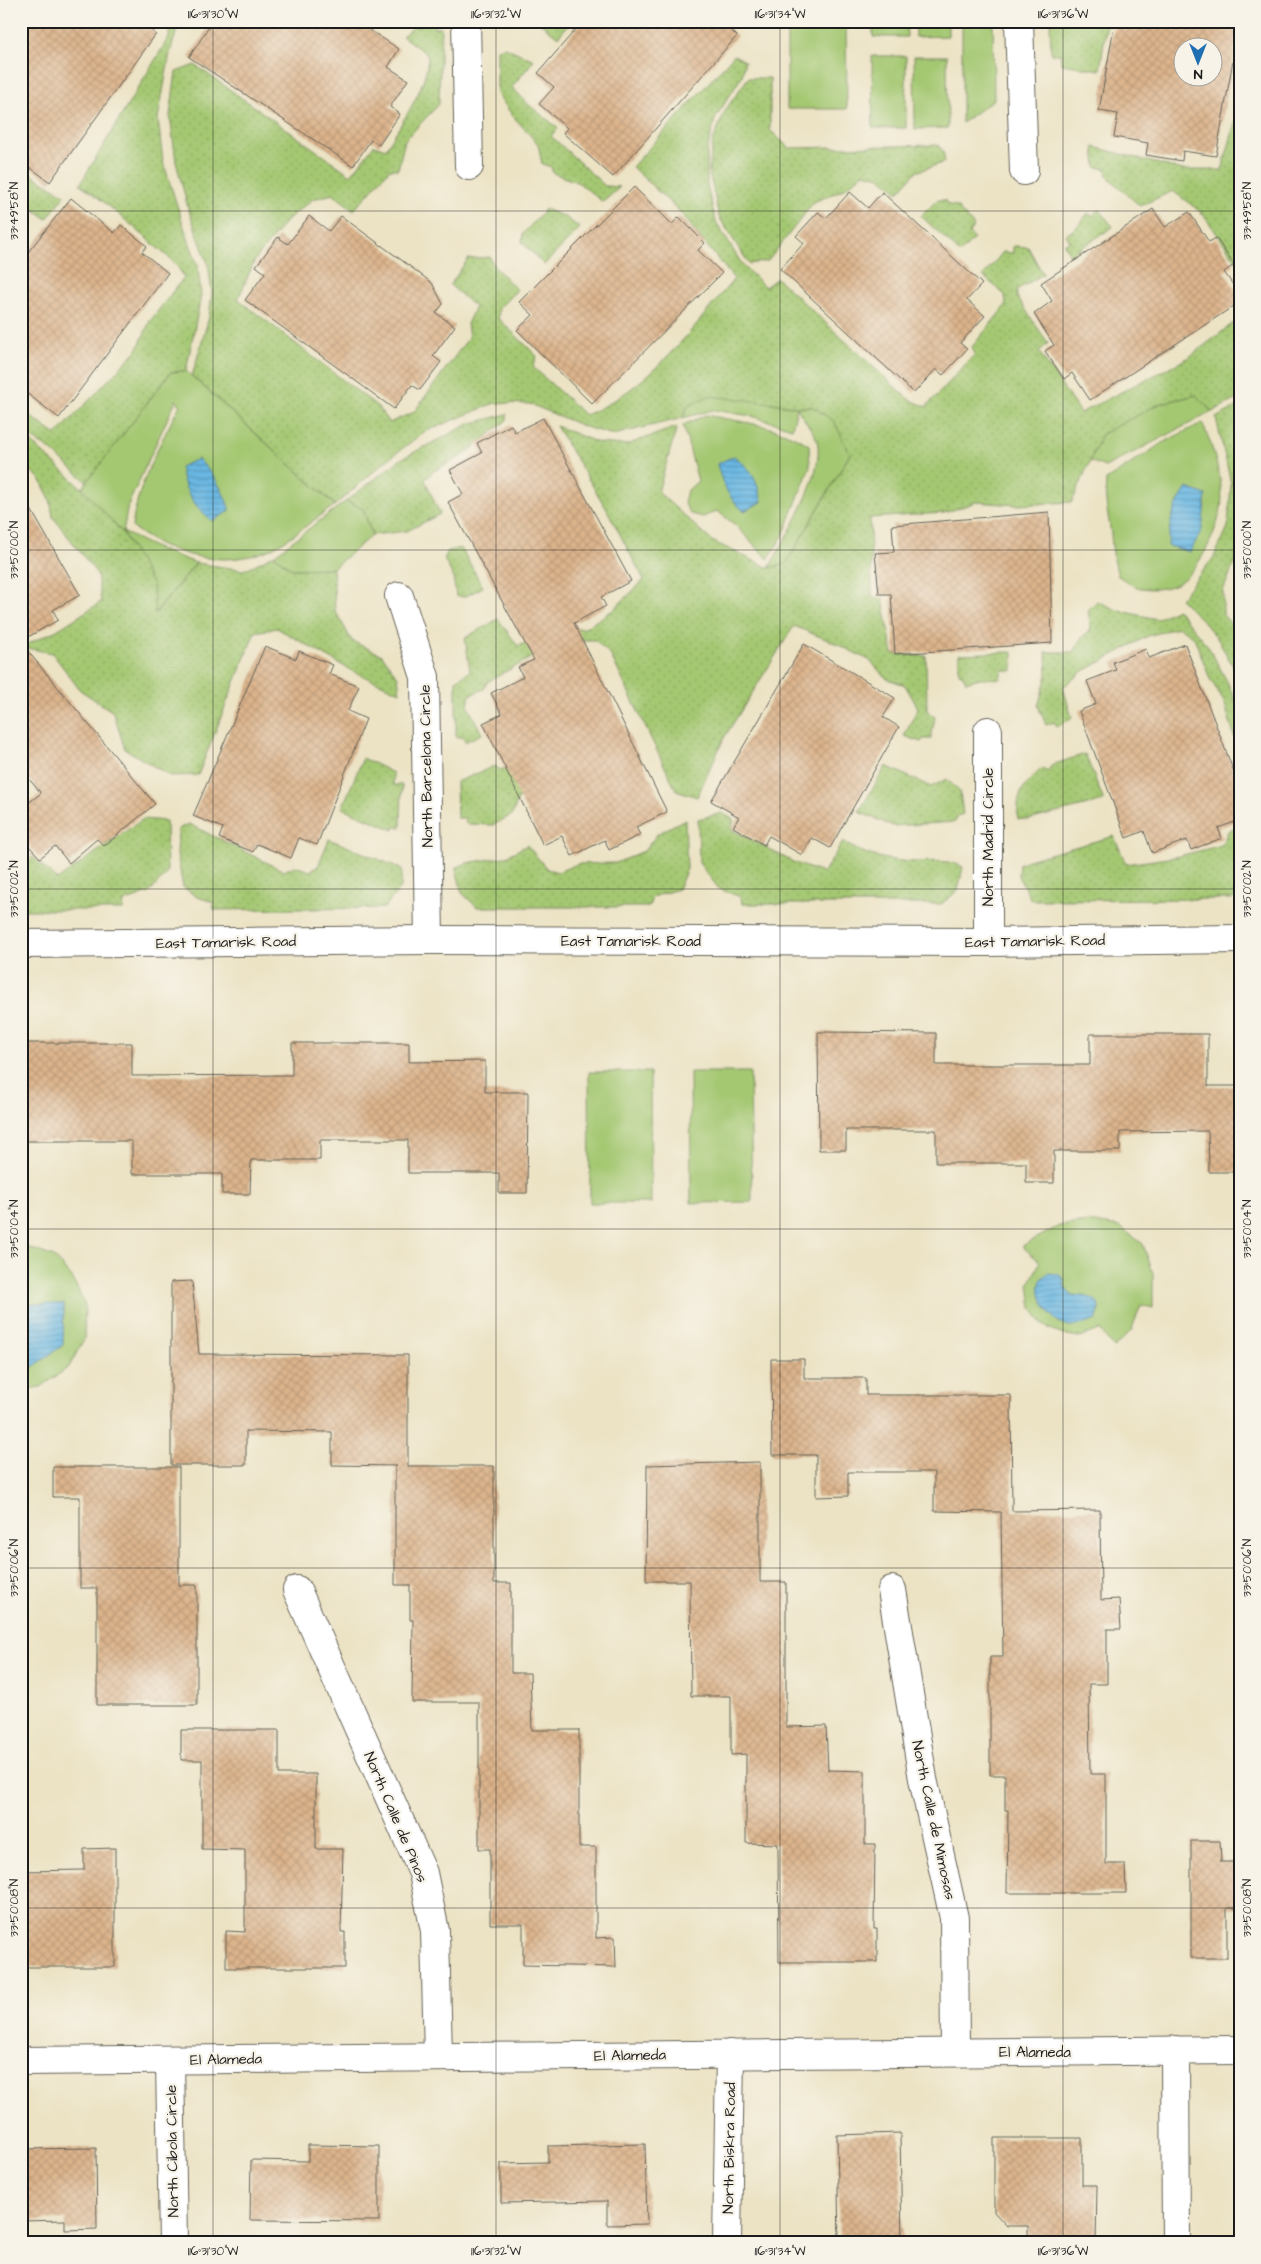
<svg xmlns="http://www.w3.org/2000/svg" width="1261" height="2264" font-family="'Architects Daughter',sans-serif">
  <defs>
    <pattern id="grass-dots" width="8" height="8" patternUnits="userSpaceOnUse" patternTransform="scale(1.25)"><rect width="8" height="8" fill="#a4c872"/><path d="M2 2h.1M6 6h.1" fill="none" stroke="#8dab62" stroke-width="1.8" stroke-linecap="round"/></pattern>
    <pattern id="water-rules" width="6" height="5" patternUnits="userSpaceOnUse" patternTransform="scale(1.25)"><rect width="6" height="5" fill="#69b7e3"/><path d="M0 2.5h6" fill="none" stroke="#5694b7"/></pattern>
    <pattern id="building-cross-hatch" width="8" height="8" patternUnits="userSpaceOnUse" patternTransform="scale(1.25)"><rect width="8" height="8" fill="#dcb48c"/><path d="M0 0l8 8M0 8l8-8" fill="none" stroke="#bc9a78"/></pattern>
  </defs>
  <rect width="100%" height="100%" fill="#f7f3e8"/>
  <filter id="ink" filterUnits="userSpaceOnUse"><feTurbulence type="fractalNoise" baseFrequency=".02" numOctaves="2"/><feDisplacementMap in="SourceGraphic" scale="10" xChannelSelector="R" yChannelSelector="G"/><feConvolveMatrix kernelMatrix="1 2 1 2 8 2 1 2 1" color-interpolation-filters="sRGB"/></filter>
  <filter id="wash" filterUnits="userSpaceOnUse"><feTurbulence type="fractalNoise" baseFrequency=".0096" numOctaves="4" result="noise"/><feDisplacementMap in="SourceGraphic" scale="20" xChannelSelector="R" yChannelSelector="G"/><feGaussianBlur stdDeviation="1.12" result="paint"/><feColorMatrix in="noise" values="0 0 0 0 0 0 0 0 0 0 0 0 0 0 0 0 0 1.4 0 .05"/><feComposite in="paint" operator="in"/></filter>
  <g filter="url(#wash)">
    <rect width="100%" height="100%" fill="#ece3c5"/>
    <!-- grass -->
    <g fill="url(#grass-dots)" stroke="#607247">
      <path d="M169,21H179L178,26L170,53L158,119L163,161L185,230L198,266L201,296L186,371L171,372L87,482L48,448L21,432V409L56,435L137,350L150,321L184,277C173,258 167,257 152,243C127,221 106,203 80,184L169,37Z"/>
      <polygon points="538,21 571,21 558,37"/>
      <polygon points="1059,21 1107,21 1100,70 1061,64 1060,54 1051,54 1050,23"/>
      <path d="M433,22L434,28L441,27L439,104L405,140L398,169H390L354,210L333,194L313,199L288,219L255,260L238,299L378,407L389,423L414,412L469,337L467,324L475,307L450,285L468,259L490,257L494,266L517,290L499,308L498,318L537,356L533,367L585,415C648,390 692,329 734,279L679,211L632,167L734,55L745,61L742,76L715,119L707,151V186L716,222L743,266L765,287L777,278L907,398L926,407L975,354L972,347L1006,305L1005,295L983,276L1003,252L1013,253V246L1028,247L1043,274L1017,290V297L1048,343L1039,352L1080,413L1188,358L1240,318V397L1212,412L1196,395L1160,404L1102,434L1072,502L1017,505L976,502L944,513L870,518L872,597L883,599L893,654L926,656L927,711L935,717L931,739H923L921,742L904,736L918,708L905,685L887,679L869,660L835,643L794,626L724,738L697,797L676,790L611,656L595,640H563L487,682L484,689L470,695L468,706L482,734L465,742L463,737H456V680L470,671L465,638L498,619L518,646L561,629L585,628L613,610L644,580L606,508L556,426L599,443L626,445L677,427L658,492L712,541L769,568L786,564L850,454L813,407H796L772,403L688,405L683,418L613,435L585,427L530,404L495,403L424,432L386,461L335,505L192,376L209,317L212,293L208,264L188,208L176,162L170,115L176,72L195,65L351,175L374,145L386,149C402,121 427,89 428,55L402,36L414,27Z"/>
      <polygon points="505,47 534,60 512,87 529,105 558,128 551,136 605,186 620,187 603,202 579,183 553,173 551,167 542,164 538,144 512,115 497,93 497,49"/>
      <polygon points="748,78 770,78 770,130 789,148 938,145 943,151 945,162 916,172 898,192 880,177 864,173 844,189 814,202 768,261 749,264 719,217 709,171 713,140 726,109"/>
      <polygon points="1240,105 1240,266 1202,213 1173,191 1140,206 1107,176 1106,169 1096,167 1094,147 1183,170 1222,170"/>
      <polygon points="24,170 65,195 47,219 21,200 21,173"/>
      <polygon points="937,200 945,200 949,205 956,206 974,226 969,233 974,239 960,253 921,216"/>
      <polygon points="545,209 565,217 580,228 544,265 522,242 523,234"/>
      <polygon points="1099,209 1113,227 1070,255 1064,244 1070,241 1066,235 1077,227 1088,213 1092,216"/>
      <polygon points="1240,405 1240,549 1223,591 1223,615 1240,634 1240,679 1219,641 1203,621 1180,599 1214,557 1228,527 1231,483 1216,418"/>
      <polygon points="507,414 507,420 465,454 432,472 425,480 440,514 407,531 372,535 363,510 346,501 401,459 469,424"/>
      <polygon points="21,437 32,443 92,497 123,533 153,585 156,613 196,563 244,570 274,555 292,569 333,568 335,610 352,641 382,655 398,677 400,692 354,672 277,628 255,632 198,775 170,776 125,749 113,712 80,690 52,653 21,647 57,630 101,602 97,574 53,517 50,499 40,479 21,462"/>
      <polygon points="461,548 483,587 464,597 456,596 453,576 444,559 448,551"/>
      <polygon points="1097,601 1117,610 1157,619 1177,609 1208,646 1227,681 1240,711 1240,757 1224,701 1210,679 1194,637 1179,627 1148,636 1082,672 1063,687 1072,718 1057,727 1054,722 1046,725 1038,706 1047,675 1046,652 1073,652 1082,637 1091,630 1088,610"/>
      <polygon points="1013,652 1013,671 1002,670 1000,679 980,678 966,682 963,675 959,673 959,654"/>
      <path d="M1085,754L1104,801L1028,820L1018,819C1016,791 1024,786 1042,768L1047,772L1052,765Z"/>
      <polygon points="363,758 393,773 393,785 402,785 401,827 394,827 394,830 342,808"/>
      <polygon points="526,760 538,789 518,799 512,815 493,825 466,824 465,818 457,818 456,782 495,766 500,770"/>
      <polygon points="886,766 931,787 947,779 960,792 963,814 957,816 955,822 893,826 859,812"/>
      <path d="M722,813L734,820L731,829L795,863L823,873L843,842C863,854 879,859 902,861C922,864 945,857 963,867L958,891L941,904H742L741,897L719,889L699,863L698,819Z"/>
      <polygon points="143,819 166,821 167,873 149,893 124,902 123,910 21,910 21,866 33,857 57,880"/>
      <polygon points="685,819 687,869 678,889 652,897 649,907 477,907 462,893 456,868 466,863 505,857 527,845 547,869 558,872 577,864 616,863 644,851 657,834"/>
      <polygon points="189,824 284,871 295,866 310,871 318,866 329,839 402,869 401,887 384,908 214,910 213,902 197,897 183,887 177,854 178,829"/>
      <polygon points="1240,824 1240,894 1232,899 1031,900 1018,876 1019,864 1028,860 1114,836 1126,864 1175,857 1222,845 1228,831"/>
    </g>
    <!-- garden -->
    <g fill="#a4c872" stroke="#607247">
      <polygon points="787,21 846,21 847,109 787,109"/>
      <polygon points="873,21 906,21 907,37 873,37"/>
      <polygon points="915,21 948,21 948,36 915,37"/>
      <polygon points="962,21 993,21 994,99 962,123"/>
      <polygon points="872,56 906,56 906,128 873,128"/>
      <polygon points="914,56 947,56 948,128 915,129"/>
      <path d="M186,371L335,505C316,518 288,541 268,550C225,569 169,556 132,527C138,483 160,444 180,405L176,400L128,505L123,532L158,549L196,563L155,613L153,585L123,533L82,488L171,372Z"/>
      <polygon points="1196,395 1212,412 1105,467 1090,461 1102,434 1159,404"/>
      <path d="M709,396L772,403L796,407H813L834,421L850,454L786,564L769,568C785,539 826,474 817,440C815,433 801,416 797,408L792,428L752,416L713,410L683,418L688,405Z"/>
      <path d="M706,415C741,422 778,425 809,445L810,467L783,536L768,559L733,523L717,511L703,517L690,514L684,502L687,491L698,481L683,425Z"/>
      <path d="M1202,423C1212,442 1225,487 1221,508C1217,531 1200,570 1178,583C1168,589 1152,590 1141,588C1133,587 1125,580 1118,576C1114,562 1112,549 1111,534C1108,512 1104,503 1106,480L1164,442Z"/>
      <polygon points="346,501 363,509 372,535 333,568 292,569 274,555"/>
      <polygon points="589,1072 650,1072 651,1203 590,1203"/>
      <polygon points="690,1072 750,1072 752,1202 691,1203"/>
      <polygon points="1088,1222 1120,1227 1143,1244 1153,1273 1153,1308 1141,1305 1131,1331 1114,1348 1100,1330 1080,1337 1060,1334 1043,1325 1032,1308 1029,1284 1040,1262 1022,1246 1059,1226"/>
      <polygon points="21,1245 54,1257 73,1279 85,1305 84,1339 69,1367 41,1387 21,1390"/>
    </g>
    <!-- water -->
    <g fill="url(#water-rules)" stroke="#426a80">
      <path d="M734,456C751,468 758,482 762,502L744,511C728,498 722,484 717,464Z"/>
      <path d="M198,459C214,475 223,489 230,511L212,521C193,504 185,493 180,467Z"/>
      <path d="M1187,488L1206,495L1202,530L1190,552L1168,546C1170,520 1172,510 1187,488Z"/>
      <path d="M1048,1273L1058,1274L1064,1279L1065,1288L1071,1295C1089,1296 1106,1298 1096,1320C1087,1323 1075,1328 1065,1325C1047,1319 1028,1285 1048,1273Z"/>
      <polygon points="31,1304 64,1304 63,1345 30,1369 21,1356 21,1335 29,1330"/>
    </g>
    <g id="blocks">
      <!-- building -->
      <g fill="url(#building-cross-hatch)" fill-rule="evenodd">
        <polygon points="21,21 138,21 156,34 50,182 21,161"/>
        <polygon points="213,21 356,21 399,49 388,67 408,80 390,107 400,114 379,145 371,140 353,166 189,57"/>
        <polygon points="583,21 721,21 737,36 613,177 563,133 567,128 539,104 554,87 538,73"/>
        <path d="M1115,21H1240L1216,156L1183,151L1182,161L1146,155L1148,143L1114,137L1118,114L1099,111ZM1184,48H1214V78H1184Z"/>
        <polygon points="634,187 672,224 679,217 705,243 698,250 722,273 592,404 517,330 533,315 519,302"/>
        <polygon points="850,192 868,208 882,192 982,284 967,300 985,316 960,343 967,349 943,375 936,369 914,393 780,269 804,243 796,236 818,212 826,218"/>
        <polygon points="71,198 114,233 121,225 147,246 142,252 168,273 59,418 21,389 21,261"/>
        <polygon points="1153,209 1165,227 1189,212 1209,242 1216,238 1234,265 1224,272 1240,295 1240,302 1090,400 1072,373 1064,379 1045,351 1054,345 1034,314 1052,301 1041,283"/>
        <polygon points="309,216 329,231 341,216 400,259 432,283 443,304 436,313 455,326 433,356 441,362 420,390 412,385 394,409 245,300 265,273 256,266 278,237 288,244"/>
        <polygon points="543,418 631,581 601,597 606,606 574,623 667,812 636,827 640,835 609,850 605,840 572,856 562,836 543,845 483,723 502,714 491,693 523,677 518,667 534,660 448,502 463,494 450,470 482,453 477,443 511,425 515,432"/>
        <polygon points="21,492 80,595 53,610 58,620 21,641"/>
        <polygon points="1049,512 1052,643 895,654 891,594 879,594 875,553 894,552 892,525"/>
        <polygon points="21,643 155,804 104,846 97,839 69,863 55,846 40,858 21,837 21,809 41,793 21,770"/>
        <polygon points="804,644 895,698 883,717 899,727 830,848 812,838 802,855 769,836 764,845 733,827 739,817 711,801"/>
        <polygon points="1185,644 1240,788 1240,820 1218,828 1222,838 1191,850 1187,840 1152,853 1144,831 1126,838 1079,711 1096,704 1087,681 1116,670 1113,662 1146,649 1149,658"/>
        <polygon points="265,646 296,659 299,651 333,665 329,674 359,686 348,711 366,719 317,845 299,838 291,858 257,844 253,852 219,838 223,828 193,816"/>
        <polygon points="818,1032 936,1033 936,1065 1090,1065 1090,1034 1208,1034 1208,1086 1240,1086 1240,1172 1209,1172 1208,1131 1120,1132 1120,1151 1054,1151 1054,1183 1026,1183 1026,1163 936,1163 936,1130 846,1130 846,1150 819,1150"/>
        <polygon points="21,1043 132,1043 132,1076 292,1075 292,1043 409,1043 409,1062 485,1061 485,1092 528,1092 527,1193 499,1193 499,1173 408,1173 408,1140 320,1140 320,1160 251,1160 250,1194 222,1194 222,1174 132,1174 132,1141 21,1141"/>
        <polygon points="192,1281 199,1354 408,1355 408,1466 494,1466 494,1583 511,1583 511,1673 530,1673 532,1730 579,1730 579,1847 596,1847 596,1938 615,1937 616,1967 523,1965 523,1924 490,1924 490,1849 479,1849 479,1702 412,1702 413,1620 410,1620 410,1585 395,1585 395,1466 397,1466 332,1465 332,1432 246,1431 246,1465 171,1465 171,1282"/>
        <polygon points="771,1359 804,1359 804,1378 866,1378 866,1395 1011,1395 1012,1511 1100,1510 1101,1600 1119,1599 1121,1629 1107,1629 1107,1684 1089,1684 1090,1774 1106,1774 1106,1864 1125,1864 1126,1893 1007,1893 1008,1810 1005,1810 1005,1775 990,1775 990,1657 1003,1657 1001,1512 934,1511 934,1472 848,1472 848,1496 816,1497 816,1455 772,1455"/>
        <polygon points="760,1462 760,1582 786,1582 786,1727 826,1726 828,1770 865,1771 865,1844 875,1844 874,1929 877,1929 877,1962 779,1962 778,1844 746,1843 746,1754 731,1755 731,1696 691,1696 690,1581 646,1581 647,1465"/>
        <polygon points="53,1467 179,1467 179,1585 197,1585 197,1705 97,1705 97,1588 80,1588 80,1497 53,1497"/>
        <polygon points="181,1730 279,1730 279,1774 316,1774 316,1849 343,1849 341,1932 345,1932 345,1968 226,1968 226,1931 245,1932 245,1850 202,1849 202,1760 181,1760"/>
        <polygon points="1191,1841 1220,1841 1221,1862 1240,1862 1240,1908 1227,1908 1227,1958 1191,1958"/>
        <polygon points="115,1848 115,1967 21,1967 21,1871 84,1870 84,1849"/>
        <polygon points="900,2133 902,2243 839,2243 837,2135"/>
        <polygon points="994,2138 1082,2138 1082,2185 1097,2185 1096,2243 1028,2243 1028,2226 1007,2226 994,2212"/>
        <polygon points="645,2144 647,2224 607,2225 607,2201 501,2203 501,2163 548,2162 548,2146"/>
        <polygon points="308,2145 379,2146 379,2221 250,2220 251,2160 308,2161"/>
        <polygon points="96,2148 97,2229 65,2230 65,2220 21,2221 21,2149"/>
      </g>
    </g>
  </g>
  <g filter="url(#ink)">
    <use href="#blocks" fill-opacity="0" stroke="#656257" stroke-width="1"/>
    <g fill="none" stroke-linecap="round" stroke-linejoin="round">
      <defs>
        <g id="minor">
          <polyline points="466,21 469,166"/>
          <polyline points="1019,21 1024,171"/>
          <polyline points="399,596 425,677 429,940"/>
          <polyline points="988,731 988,942"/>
          <polyline points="21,944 429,940 988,942 1240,939"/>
          <polyline points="297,1590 423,1873 435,1931 438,2057"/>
          <polyline points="892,1590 923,1779 954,1918 955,2052"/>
          <polyline points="1175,2050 1176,2243"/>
          <polyline points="170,2060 173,2243"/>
          <polyline points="21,2061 1240,2050"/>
          <polyline points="727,2243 730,2054"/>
        </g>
      </defs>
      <!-- minor casing -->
      <use href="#minor" stroke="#656257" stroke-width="30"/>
      <!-- minor -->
      <use href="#minor" stroke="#fff" stroke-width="28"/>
    </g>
  </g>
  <!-- ticks -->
  <path fill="none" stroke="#1c1c1c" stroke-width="1" stroke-opacity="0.45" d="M213,21V2243M496,21V2243M780,21V2243M1063,21V2243M21,211H1240M21,550H1240M21,889H1240M21,1229H1240M21,1568H1240M21,1908H1240"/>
  <g text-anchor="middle" stroke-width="4.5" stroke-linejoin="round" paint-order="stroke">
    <!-- street labels -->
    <g font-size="15" fill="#1c1c1c" stroke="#f7f3e8">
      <text transform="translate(426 766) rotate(-91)" y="5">North Barcelona Circle</text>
      <text transform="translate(988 837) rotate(-90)" y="5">North Madrid Circle</text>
      <text x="631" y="946">East Tamarisk Road</text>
      <text transform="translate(1035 941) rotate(-1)" y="5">East Tamarisk Road</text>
      <text transform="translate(226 942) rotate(-1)" y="5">East Tamarisk Road</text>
      <text transform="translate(396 1817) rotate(67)" y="5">North Calle de Pinos</text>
      <text transform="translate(934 1820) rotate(78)" y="5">North Calle de Mimosas</text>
      <text x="1035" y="2057">El Alameda</text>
      <text transform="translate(630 2055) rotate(-1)" y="5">El Alameda</text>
      <text transform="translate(226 2059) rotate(-1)" y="5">El Alameda</text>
      <text transform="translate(729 2148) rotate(-89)" y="5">North Biskra Road</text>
      <text transform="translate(172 2151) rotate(-91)" y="5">North Cibola Circle</text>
    </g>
  </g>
  <!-- margin -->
  <rect width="1261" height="2264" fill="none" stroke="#f7f3e8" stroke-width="55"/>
  <!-- north arrow -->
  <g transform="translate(1198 62) rotate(180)"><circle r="24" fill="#f7f3e8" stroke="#9f9d96"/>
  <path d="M0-4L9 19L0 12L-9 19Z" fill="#1f6fb2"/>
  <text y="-8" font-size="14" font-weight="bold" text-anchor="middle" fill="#1c1c1c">N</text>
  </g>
  <rect x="28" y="28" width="1206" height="2208" fill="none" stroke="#1c1c1c" stroke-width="2"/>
  <g font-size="12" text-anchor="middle" fill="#1c1c1c">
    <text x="213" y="18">116°31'30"W</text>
    <text x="496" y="18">116°31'32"W</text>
    <text x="780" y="18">116°31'34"W</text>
    <text x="1063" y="18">116°31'36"W</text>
    <text transform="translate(1247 211) rotate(-90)" y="4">33°49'58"N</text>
    <text transform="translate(14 211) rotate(-90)" y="4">33°49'58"N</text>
    <text transform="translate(1247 550) rotate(-90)" y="4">33°50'00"N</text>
    <text transform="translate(14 550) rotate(-90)" y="4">33°50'00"N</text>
    <text transform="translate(1247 889) rotate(-90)" y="4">33°50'02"N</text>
    <text transform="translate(14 889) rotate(-90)" y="4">33°50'02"N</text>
    <text transform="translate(1247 1229) rotate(-90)" y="4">33°50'04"N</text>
    <text transform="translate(14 1229) rotate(-90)" y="4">33°50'04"N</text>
    <text transform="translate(1247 1568) rotate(-90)" y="4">33°50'06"N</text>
    <text transform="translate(14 1568) rotate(-90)" y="4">33°50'06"N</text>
    <text transform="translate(14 1908) rotate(-90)" y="4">33°50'08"N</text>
    <text transform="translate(1247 1908) rotate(-90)" y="4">33°50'08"N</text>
    <text x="213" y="2255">116°31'30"W</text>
    <text x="496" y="2255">116°31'32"W</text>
    <text x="780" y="2255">116°31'34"W</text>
    <text x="1063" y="2255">116°31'36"W</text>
  </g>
</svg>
